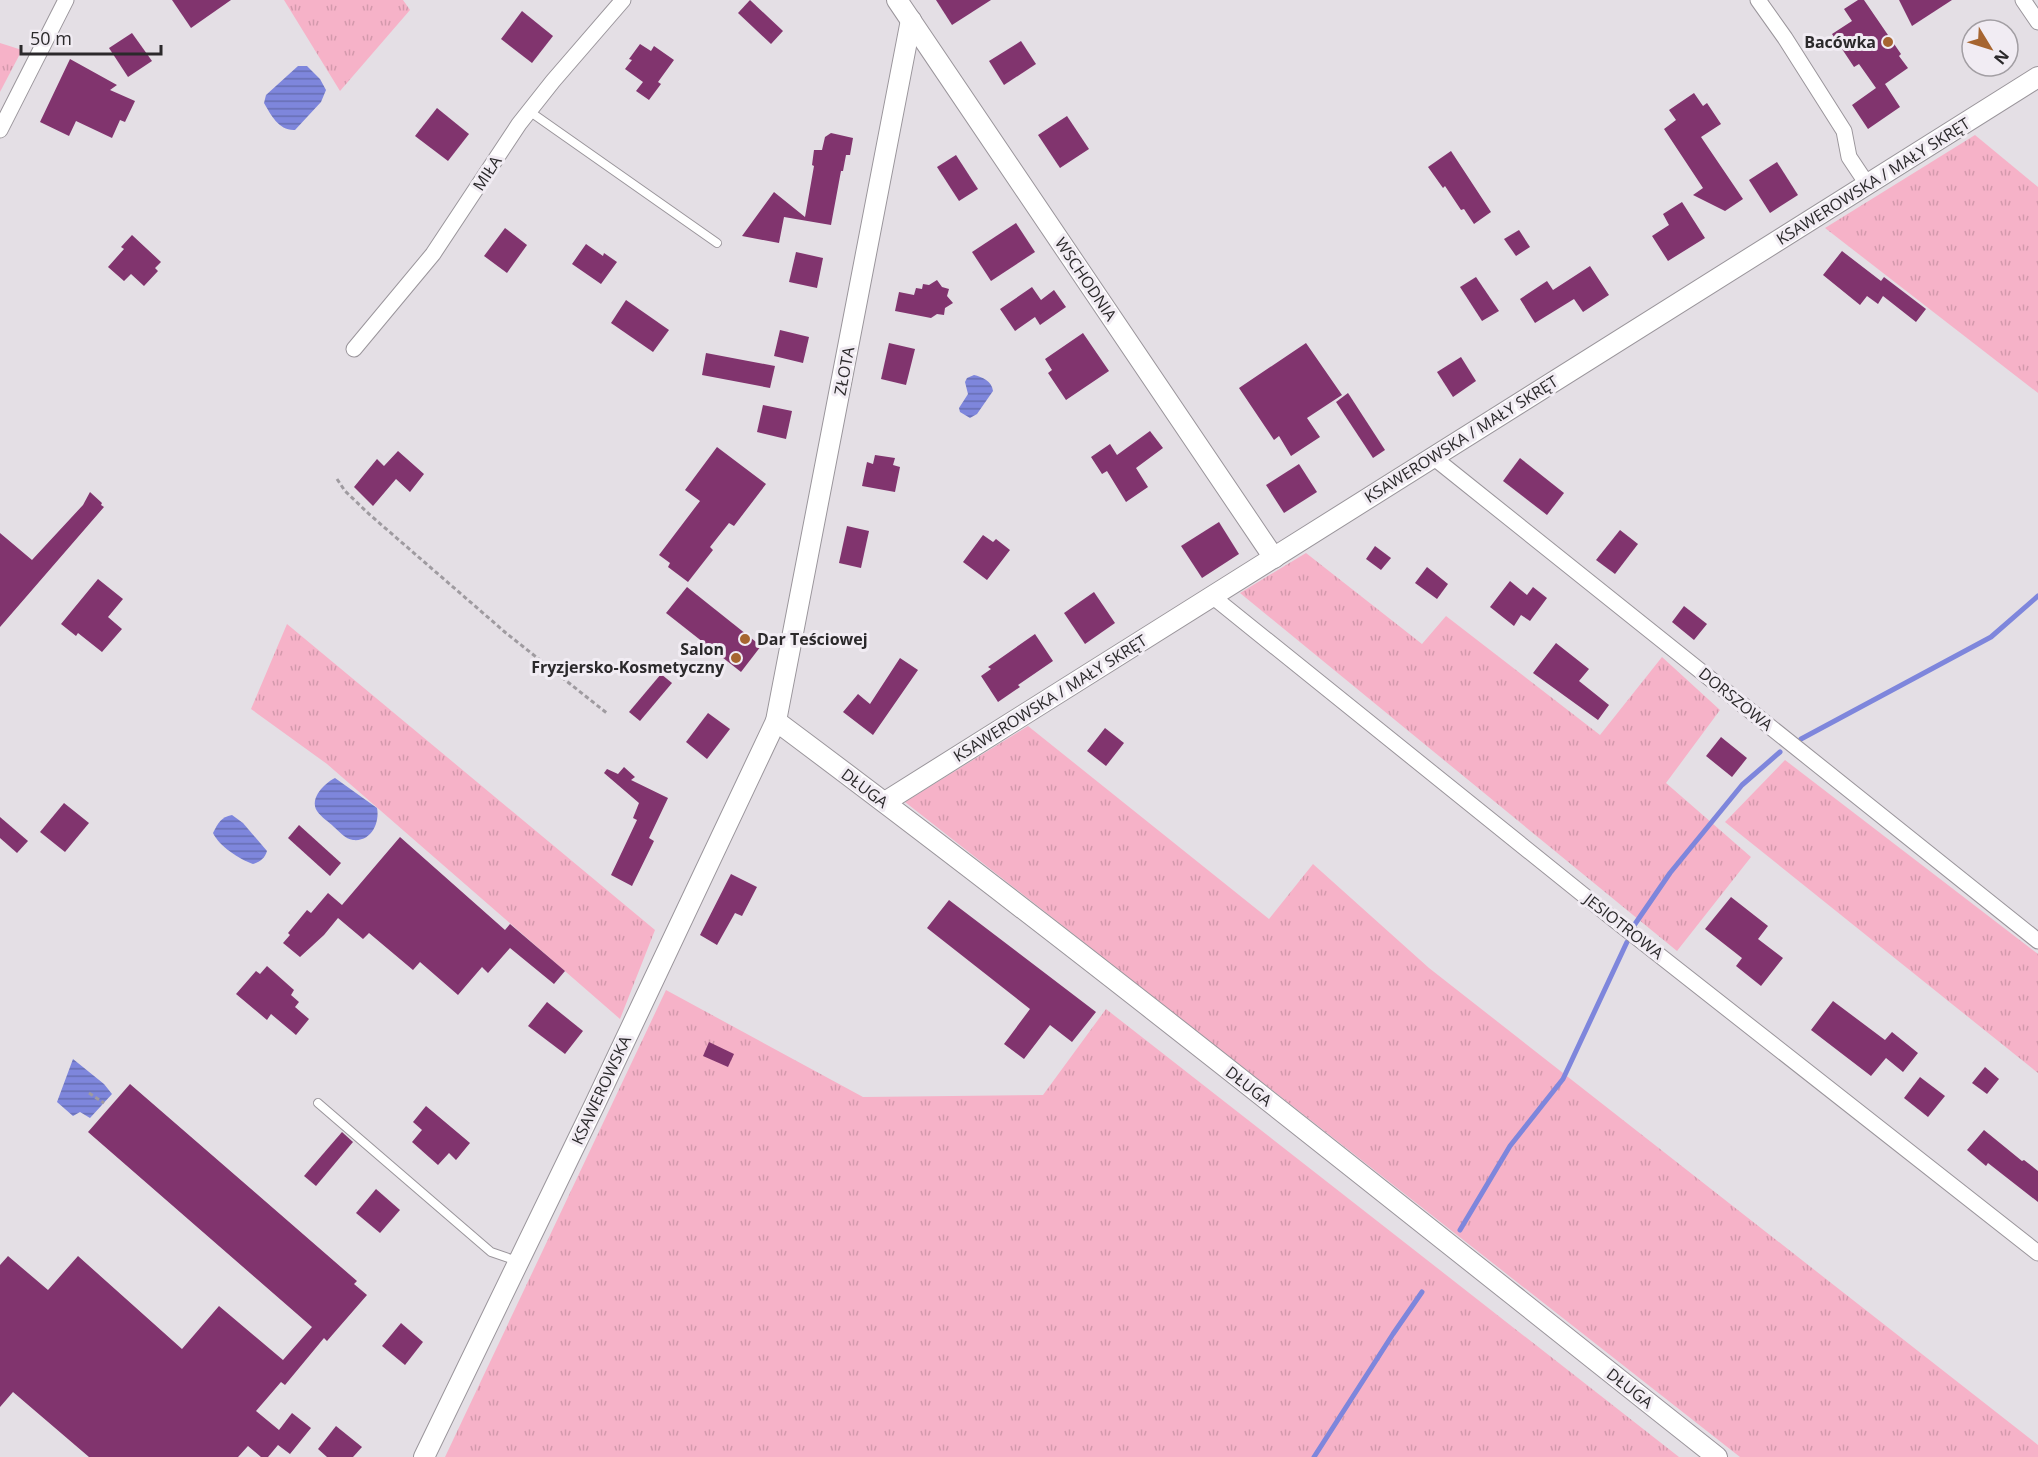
<svg xmlns="http://www.w3.org/2000/svg" width="2038" height="1457" font-family="'Open Sans',sans-serif">
  <defs>
    <pattern id="grass-tufts" width="24" height="20" patternUnits="userSpaceOnUse" patternTransform="scale(1.5)"><rect width="24" height="20" fill="#f6b2c8"/><path d="M3 7l-1-3M5 7V3M7 7l1-3M15 17l-1-3M17 17v-4M19 17l1-3" fill="none" stroke="#d399ac"/></pattern>
    <pattern id="water-rules" width="6" height="5" patternUnits="userSpaceOnUse" patternTransform="scale(1.5)"><rect width="6" height="5" fill="#7e86dc"/><path d="M0 2.5h6" fill="none" stroke="#676eb3"/></pattern>
  </defs>
  <rect width="100%" height="100%" fill="#e4dfe5"/>
  <!-- grass -->
  <g fill="url(#grass-tufts)">
    <polygon points="284,0 403,0 410,10 340,91"/>
    <polygon points="0,43 22,50 0,92"/>
    <polygon points="1975,135 2038,187 2038,393 1825,228"/>
    <polygon points="1306,553 1422,644 1446,616 1600,735 1662,657 1720,710 1666,783 1751,857 1677,951 1240,593"/>
    <polygon points="287,624 655,930 620,1019 327,764 251,709"/>
    <polygon points="1028,726 1269,919 1313,864 1429,968 2038,1445 2038,1457 1740,1457 905,802"/>
    <polygon points="1785,760 2038,954 2038,1073 1725,822"/>
    <polygon points="666,990 863,1097 1043,1095 1106,1009 1679,1457 445,1457"/>
  </g>
  <!-- water -->
  <g fill="url(#water-rules)">
    <path d="M298,66H307L320,79L326,90L321,102L295,130C279,131 271,115 264,103L266,95Z"/>
    <path d="M974,375C982,377 992,381 993,391L977,414L970,418L960,412L959,408L968,394L965,382L967,378Z"/>
    <path d="M335,778L377,808C380,823 371,842 353,840C345,839 340,832 334,827C329,822 321,817 317,811C309,798 325,783 335,778Z"/>
    <path d="M232,815L243,823L267,851C265,858 260,862 253,864C239,859 219,846 213,833C218,823 221,817 232,815Z"/>
    <polygon points="73,1059 104,1084 112,1094 90,1118 80,1112 73,1116 57,1102"/>
  </g>
  <g fill="none" stroke-linecap="round" stroke-linejoin="round">
    <!-- stream -->
    <g stroke="#7e86dc" stroke-width="5">
      <polyline points="1801,739 1991,637 2038,596"/>
      <polyline points="1635,924 1670,873 1742,785 1780,752"/>
      <polyline points="1460,1230 1510,1146 1563,1079 1627,942"/>
      <polyline points="1314,1457 1393,1334 1422,1292"/>
    </g>
  </g>
  <!-- building -->
  <g fill="#81346e">
    <polygon points="172,0 231,0 191,28"/>
    <polygon points="750,0 783,31 771,44 738,13"/>
    <polygon points="936,0 991,0 952,25"/>
    <polygon points="1858,0 1864,0 1901,54 1899,56 1908,68 1885,84 1900,107 1868,129 1852,105 1876,88 1859,64 1854,67 1832,34 1852,21 1844,9"/>
    <polygon points="1899,0 1952,0 1912,26"/>
    <polygon points="522,11 553,36 532,63 501,39"/>
    <polygon points="132,33 152,61 128,77 109,48"/>
    <polygon points="1021,41 1036,64 1004,85 989,61"/>
    <polygon points="640,44 651,51 654,46 674,60 658,82 661,84 649,100 636,91 643,82 625,69 632,60 629,59"/>
    <polygon points="70,59 117,85 110,90 135,101 125,122 120,120 112,138 76,121 69,136 40,122"/>
    <polygon points="1694,93 1703,106 1707,103 1721,124 1701,137 1743,199 1725,211 1693,195 1703,188 1664,129 1676,120 1669,110"/>
    <polygon points="437,108 469,134 448,161 415,136"/>
    <polygon points="1067,116 1089,149 1060,168 1038,135"/>
    <polygon points="831,133 853,138 850,155 846,155 843,171 841,171 831,225 784,217 779,243 742,236 774,192 805,217 814,166 812,165 814,150 822,150 825,137"/>
    <polygon points="1451,151 1491,212 1474,224 1464,209 1461,210 1445,186 1443,188 1428,167"/>
    <polygon points="956,155 978,189 959,201 937,167"/>
    <polygon points="1777,162 1798,195 1770,213 1749,180"/>
    <polygon points="1682,202 1705,238 1668,261 1652,236 1669,225 1663,214"/>
    <polygon points="1016,223 1035,252 991,281 972,252"/>
    <polygon points="505,228 527,245 507,273 484,256"/>
    <polygon points="1519,230 1530,247 1516,256 1504,239"/>
    <polygon points="132,235 161,262 155,268 158,271 144,286 131,274 124,281 108,267 124,249 121,247"/>
    <polygon points="586,244 603,256 604,253 617,262 601,284 572,264"/>
    <polygon points="1842,251 1881,281 1884,277 1926,309 1916,322 1883,296 1878,304 1867,296 1860,305 1823,275"/>
    <polygon points="796,252 823,258 817,288 789,282"/>
    <polygon points="1590,266 1609,295 1583,312 1574,299 1535,323 1520,299 1547,281 1553,290"/>
    <polygon points="1476,277 1499,311 1482,321 1460,287"/>
    <polygon points="937,280 942,287 949,289 947,296 953,303 945,308 944,315 937,314 931,318 895,311 899,292 914,295 916,288 922,289 923,284 929,285"/>
    <polygon points="1032,287 1041,300 1054,290 1066,307 1040,325 1035,317 1015,331 1000,309"/>
    <polygon points="626,300 669,330 653,352 611,323"/>
    <polygon points="780,330 809,337 803,363 774,356"/>
    <polygon points="1083,333 1109,371 1066,400 1048,373 1052,370 1045,359"/>
    <polygon points="889,343 915,349 906,385 881,379"/>
    <polygon points="1306,343 1342,395 1307,418 1320,437 1291,456 1279,436 1274,440 1239,388"/>
    <polygon points="706,353 775,366 770,388 702,375"/>
    <polygon points="1461,357 1476,381 1453,397 1437,372"/>
    <polygon points="1348,393 1385,450 1373,458 1336,402"/>
    <polygon points="763,405 792,411 786,439 757,432"/>
    <polygon points="1150,431 1163,448 1136,468 1148,487 1126,502 1107,471 1102,474 1091,457 1110,444 1117,455"/>
    <polygon points="717,447 766,484 734,526 729,523 710,547 713,550 688,582 668,567 670,563 659,555 700,501 685,490"/>
    <polygon points="398,451 424,474 410,492 396,479 373,506 354,487 377,459 384,466"/>
    <polygon points="875,455 895,458 893,465 900,467 895,492 862,486 867,462 873,464"/>
    <polygon points="1520,458 1564,493 1547,515 1503,481"/>
    <polygon points="1299,464 1317,492 1284,513 1266,485"/>
    <polygon points="90,492 102,503 101,505 104,507 0,627 0,533 32,560 83,505"/>
    <polygon points="1219,522 1239,554 1202,578 1181,546"/>
    <polygon points="847,526 869,531 861,568 839,563"/>
    <polygon points="1620,530 1638,544 1615,574 1596,560"/>
    <polygon points="983,535 993,542 996,539 1010,550 987,580 963,562"/>
    <polygon points="1375,546 1391,558 1381,570 1366,559"/>
    <polygon points="1427,567 1448,584 1437,599 1415,583"/>
    <polygon points="98,579 123,599 108,617 122,629 102,652 78,633 76,636 61,624"/>
    <polygon points="1510,581 1527,595 1533,587 1547,598 1530,621 1521,615 1514,626 1490,607"/>
    <polygon points="687,587 761,646 741,672 666,613"/>
    <polygon points="1094,592 1115,623 1085,644 1064,613"/>
    <polygon points="1684,606 1707,624 1694,640 1672,622"/>
    <polygon points="1035,634 1053,661 1018,685 1020,687 998,702 981,676 991,669 988,667"/>
    <polygon points="1556,643 1589,669 1579,681 1609,705 1598,720 1533,673"/>
    <polygon points="900,658 918,670 873,735 843,712 858,694 870,704"/>
    <polygon points="661,674 672,683 640,721 629,712"/>
    <polygon points="708,713 730,729 707,759 686,742"/>
    <polygon points="1105,728 1124,743 1106,766 1087,751"/>
    <polygon points="1721,737 1747,758 1732,777 1706,756"/>
    <polygon points="624,767 635,777 631,780 668,798 649,838 654,841 632,886 611,875 637,820 633,818 639,803 604,773 607,769 618,774"/>
    <polygon points="64,803 89,823 65,852 40,832"/>
    <polygon points="0,817 28,841 17,853 0,838"/>
    <polygon points="299,825 341,863 330,876 288,838"/>
    <polygon points="400,837 505,930 510,924 565,971 554,984 510,948 488,973 482,967 458,995 420,962 413,970 369,933 363,939 338,918 324,935 300,957 283,943 290,935 288,933 307,910 311,913 328,893 342,905"/>
    <polygon points="731,874 757,887 742,916 735,913 717,945 700,935"/>
    <polygon points="1731,897 1768,926 1758,939 1783,958 1761,986 1736,966 1742,958 1705,929"/>
    <polygon points="949,900 1096,1012 1072,1042 1050,1025 1024,1059 1004,1044 1030,1009 927,928"/>
    <polygon points="267,966 294,990 291,995 299,1002 295,1007 309,1019 296,1035 271,1014 267,1020 236,994 256,971 260,974"/>
    <polygon points="1833,1001 1885,1040 1892,1032 1918,1053 1903,1072 1886,1058 1871,1076 1811,1030"/>
    <polygon points="547,1002 583,1031 565,1054 528,1026"/>
    <polygon points="709,1042 734,1054 728,1067 703,1056"/>
    <polygon points="1985,1067 1999,1079 1987,1094 1972,1083"/>
    <polygon points="1920,1077 1945,1096 1928,1117 1904,1098"/>
    <polygon points="130,1084 357,1281 354,1284 367,1295 327,1341 324,1338 285,1385 281,1382 256,1411 279,1430 292,1413 311,1428 290,1454 278,1445 268,1457 261,1457 248,1446 238,1457 89,1457 13,1392 0,1407 0,1265 8,1256 48,1290 78,1256 182,1349 219,1306 283,1360 312,1327 88,1132"/>
    <polygon points="426,1106 470,1143 456,1160 449,1153 438,1165 412,1142 422,1130 413,1122"/>
    <polygon points="1984,1130 2022,1161 2024,1160 2038,1171 2038,1202 1988,1163 1986,1166 1967,1150"/>
    <polygon points="342,1132 353,1142 316,1186 304,1176"/>
    <polygon points="376,1189 400,1210 380,1233 356,1213"/>
    <polygon points="401,1323 423,1342 405,1365 382,1346"/>
    <polygon points="336,1426 362,1447 353,1457 327,1457 318,1449"/>
  </g>
  <g fill="none" stroke-linecap="round" stroke-linejoin="round">
    <defs>
      <g id="service">
        <polyline points="529,111 717,243"/>
        <polyline points="318,1103 491,1252 517,1261"/>
      </g>
      <g id="minor">
        <polyline points="1758,0 1785,38 1844,131 1849,157 1867,184"/>
        <polyline points="2023,0 2038,22"/>
        <polyline points="0,130 66,0"/>
        <polyline points="354,349 433,254 519,124 553,81 623,0"/>
        <polyline points="1433,457 2038,941"/>
        <polyline points="1212,596 1617,922 2038,1253"/>
      </g>
      <g id="tertiary">
        <polyline points="897,0 1274,558"/>
        <path d="M776,721C1095,959 1405,1210 1717,1457"/>
        <polyline points="885,802 2038,77"/>
        <polyline points="424,1457 594,1106 776,721 911,20"/>
      </g>
    </defs>
    <!-- service casing -->
    <use href="#service" stroke="#9a959b" stroke-width="10"/>
    <!-- minor casing -->
    <use href="#minor" stroke="#9a959b" stroke-width="17"/>
    <!-- tertiary casing -->
    <use href="#tertiary" stroke="#9a959b" stroke-width="22"/>
    <!-- path -->
    <g stroke="#9f9ba0" stroke-width="3" stroke-dasharray="4.5 3" stroke-linecap="butt">
      <polyline points="337,479 345,491 369,514 506,633 608,714"/>
      <polyline points="89,1093 104,1103"/>
    </g>
    <!-- service -->
    <use href="#service" stroke="#fff" stroke-width="8"/>
    <!-- minor -->
    <use href="#minor" stroke="#fff" stroke-width="15"/>
    <!-- tertiary -->
    <use href="#tertiary" stroke="#fff" stroke-width="20"/>
  </g>
  <!-- markers -->
  <g fill="#a66530" stroke="#f1ecf3" stroke-width="2">
    <circle cx="1888" cy="42" r="6"/>
    <circle cx="745" cy="639" r="6"/>
    <circle cx="736" cy="658" r="6"/>
  </g>
  <g text-anchor="middle" stroke-width="6" stroke-linejoin="round" paint-order="stroke">
    <!-- poi labels -->
    <g font-size="16" font-weight="bold" fill="#2b292b" stroke="#f1ecf3" text-anchor="end">
      <text x="1876" y="48">Bacówka</text>
      <text x="757" y="645" text-anchor="start">Dar Teściowej</text>
      <text x="724" y="655">Salon<tspan x="724" dy="18">Fryzjersko-Kosmetyczny</tspan></text>
    </g>
    <!-- street labels -->
    <g font-size="16" fill="#2b292b" stroke="#f1ecf3">
      <text transform="translate(487 173) rotate(-57)" y="6">MIŁA</text>
      <text transform="translate(1873 181) rotate(-32)" y="6">KSAWEROWSKA / MAŁY SKRĘT</text>
      <text transform="translate(1086 279) rotate(56)" y="6">WSCHODNIA</text>
      <text transform="translate(844 371) rotate(-79)" y="6">ZŁOTA</text>
      <text transform="translate(1461 439) rotate(-32)" y="6">KSAWEROWSKA / MAŁY SKRĘT</text>
      <text transform="translate(1050 698) rotate(-32)" y="6">KSAWEROWSKA / MAŁY SKRĘT</text>
      <text transform="translate(1736 699) rotate(39)" y="6">DORSZOWA</text>
      <text transform="translate(865 788) rotate(37)" y="6">DŁUGA</text>
      <text transform="translate(1624 926) rotate(38)" y="6">JESIOTROWA</text>
      <text transform="translate(1249 1086) rotate(38)" y="6">DŁUGA</text>
      <text transform="translate(601 1090) rotate(-65)" y="6">KSAWEROWSKA</text>
      <text transform="translate(1630 1388) rotate(38)" y="6">DŁUGA</text>
    </g>
  </g>
  <!-- north arrow -->
  <g transform="translate(1990 48) rotate(128)"><circle r="28" fill="#f1ecf3" stroke="#a29ea3" stroke-width="1.5"/>
  <path d="M0-4.5L10 22L0 15L-10 22Z" fill="#a66530"/>
  <text y="-9" font-size="16" font-weight="bold" text-anchor="middle" fill="#2b292b">N</text>
  </g>
  <!-- scale -->
  <path d="M21 45v9h140v-9" fill="none" stroke="#2b292b" stroke-width="3"/>
  <text x="30" y="45" font-size="18" fill="#2b292b" stroke="#f1ecf3" stroke-width="4.5" paint-order="stroke">50 m</text>
</svg>
